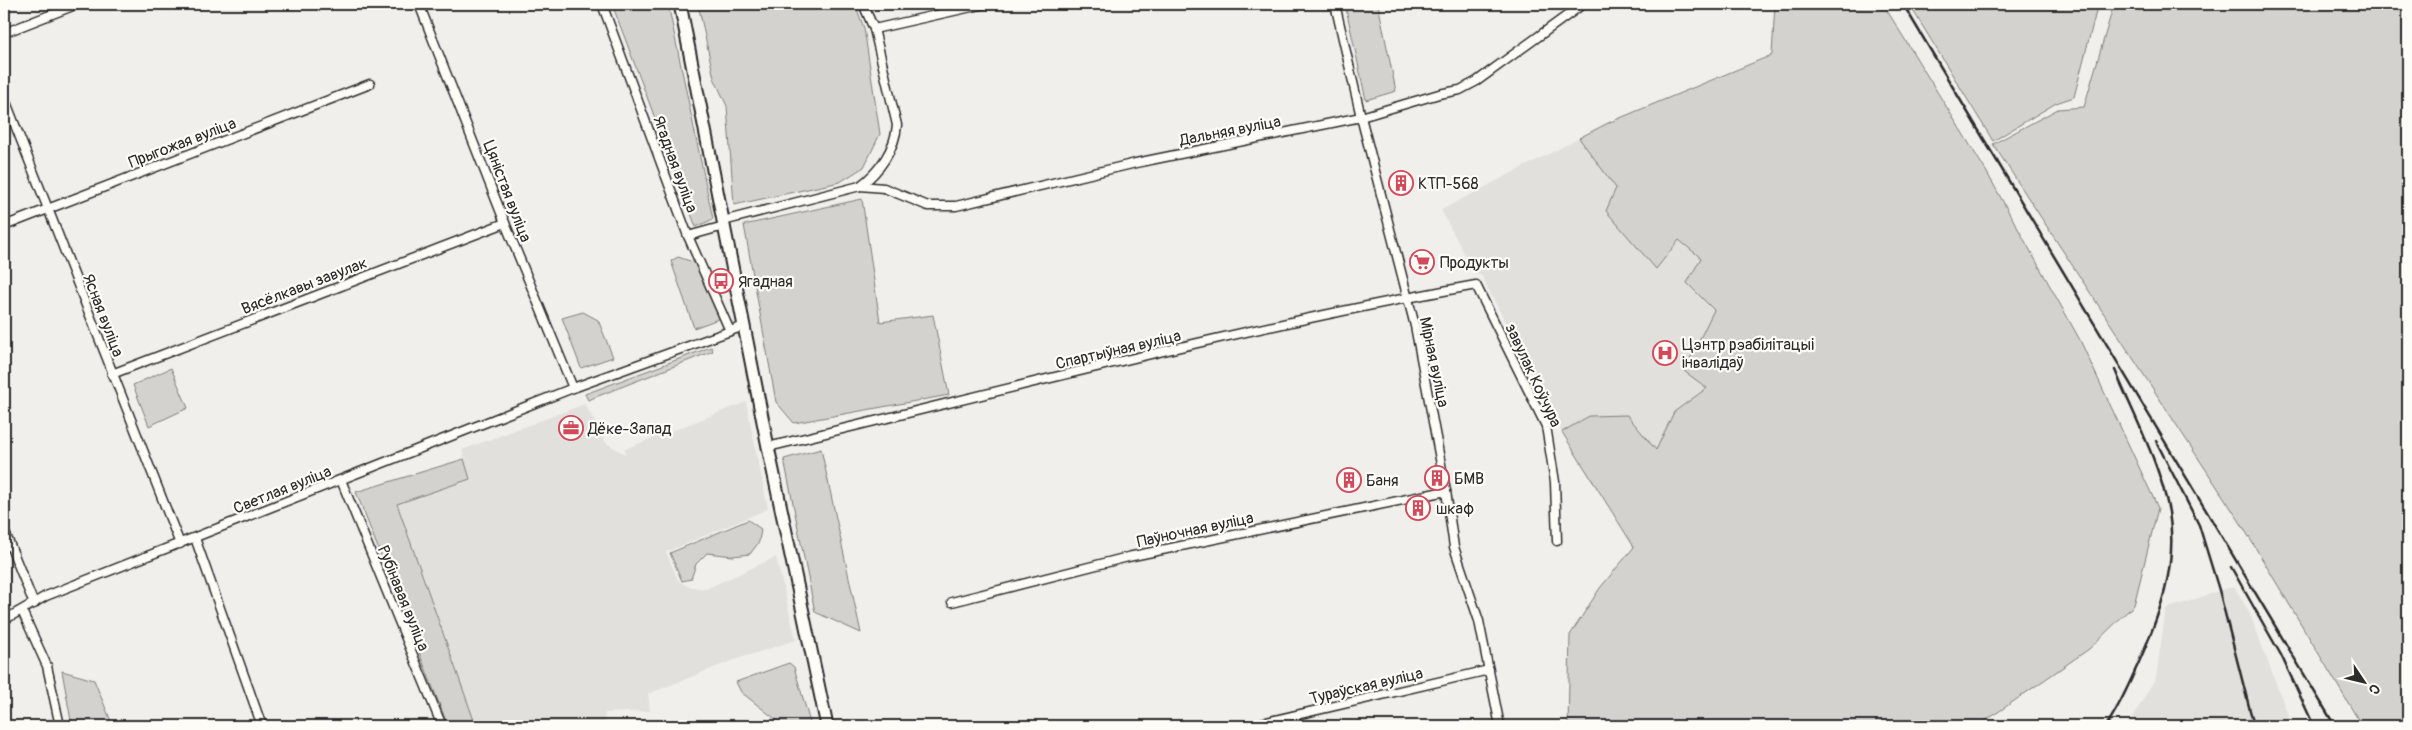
<svg xmlns="http://www.w3.org/2000/svg" width="2412" height="730" font-family="Pangolin,sans-serif">
  <rect width="100%" height="100%" fill="#f0efeb"/>
  <filter id="ink" filterUnits="userSpaceOnUse"><feTurbulence type="fractalNoise" baseFrequency=".02" numOctaves="2"/><feDisplacementMap in="SourceGraphic" scale="10" xChannelSelector="R" yChannelSelector="G"/><feConvolveMatrix kernelMatrix="1 2 1 2 8 2 1 2 1" color-interpolation-filters="sRGB"/></filter>
  <g filter="url(#ink)">
    <!-- built -->
    <g fill="#e1e0dc">
      <polygon points="1608,123 1944,203 1635,547 1562,432 1481,275 1475,274 1441,210"/>
      <polygon points="746,402 768,509 666,552 678,580 687,586 706,589 776,557 796,640 734,660 648,694 650,711 605,713 604,726 476,726 397,503 470,479 462,450 585,404 606,443 625,454 625,449"/>
      <polygon points="2234,586 2250,614 2292,726 2128,726 2156,677 2166,609"/>
    </g>
    <!-- green -->
    <g fill="#d3d2cf" stroke="#7f7e7d">
      <polygon points="612,4 668,4 713,219 696,227"/>
      <polygon points="698,4 855,4 864,28 880,134 864,167 840,182 734,205 727,106 714,78"/>
      <polygon points="1345,4 1378,4 1396,91 1366,100"/>
      <polygon points="1775,4 1883,4 1986,171 2080,340 2158,508 2134,605 2089,649 1978,726 1568,726 1570,635 1600,588 1634,547 1562,432 1589,416 1627,415 1656,450 1674,412 1707,388 1684,371 1714,310 1687,283 1701,258 1679,240 1656,269 1606,211 1616,188 1579,138 1608,123 1772,55"/>
      <polygon points="1909,4 2098,4 2074,97 2056,103 1993,141"/>
      <polygon points="2114,4 2408,4 2408,726 2362,726 2240,522 1993,144 2058,109 2084,107"/>
      <polygon points="862,199 880,322 933,315 949,395 794,423 776,402 744,225"/>
      <polygon points="678,257 696,263 721,318 694,328 671,261"/>
      <polygon points="583,312 598,320 613,357 581,368 562,318"/>
      <polygon points="711,347 713,351 588,400 585,394"/>
      <polygon points="171,368 188,408 149,426 133,385"/>
      <polygon points="821,449 861,633 815,612 784,459"/>
      <polygon points="464,459 470,479 397,504 476,726 448,726 356,492"/>
      <polygon points="748,520 761,529 759,542 750,554 733,556 707,553 696,564 691,579 682,581 670,553"/>
      <polygon points="789,663 794,667 811,726 784,726 741,692 736,682"/>
      <polygon points="62,671 94,680 113,726 72,726"/>
    </g>
    <g fill="none" stroke-linecap="round" stroke-linejoin="round">
      <defs>
        <g id="minor">
          <polyline points="419,4 505,223 573,388"/>
          <polyline points="602,4 688,236 730,331"/>
          <polyline points="1335,4 1361,117 1415,326 1446,491 1454,547 1479,621 1500,726"/>
          <polyline points="874,29 985,4"/>
          <polyline points="4,33 78,4"/>
          <polyline points="4,97 180,544"/>
          <polyline points="860,186 884,188 928,206 956,206 1136,163 1361,117 1439,94 1460,90 1477,81 1583,4"/>
          <path d="M723,221L860,186C880,171 895,149 897,125L874,29L863,4"/>
          <polyline points="4,226 370,84"/>
          <polyline points="688,236 724,226"/>
          <polyline points="112,374 505,223"/>
          <path d="M768,447C1003,391 1238,328 1476,285L1546,426L1555,482L1557,541"/>
          <polyline points="341,480 442,726"/>
          <polyline points="4,530 34,604"/>
          <polyline points="195,538 262,726"/>
          <polyline points="952,602 1128,557 1446,491"/>
          <polyline points="22,611 47,666 60,726"/>
          <polyline points="4,620 46,596 573,388 744,326"/>
          <polyline points="1249,726 1489,670"/>
        </g>
        <polyline id="secondary" points="680,4 768,447 827,726"/>
      </defs>
      <!-- minor casing -->
      <use href="#minor" stroke="#2b2b2b" stroke-width="11"/>
      <!-- secondary casing -->
      <use href="#secondary" stroke="#2b2b2b" stroke-width="15"/>
      <!-- minor -->
      <use href="#minor" stroke="#fdfcf7" stroke-width="8"/>
      <!-- secondary -->
      <use href="#secondary" stroke="#fdfcf7" stroke-width="11"/>
      <!-- rail -->
      <g stroke="#2b2b2b" stroke-width="2.5">
        <polyline points="1903,4 2335,726"/>
        <polyline points="2156,441 2199,525 2219,590 2254,726"/>
        <polyline points="2231,567 2281,655 2314,726"/>
        <path d="M2106,726C2120,706 2129,684 2139,662C2160,614 2178,565 2169,512C2160,463 2134,416 2115,370"/>
      </g>
    </g>
  </g>
  <!-- icons -->
  <defs>
    <symbol id="building-ring" viewBox="-11 -11 22 22"><circle r="9.5" fill="#fdfcf7" stroke="#d1495b" stroke-width="1.5"/><path d="M-4-6H4V6H1V3H-1V6H-4ZM-2.5-4.3h1.7v1.8h-1.7ZM.8-4.3h1.7v1.8H.8ZM-2.5-1h1.7V.8h-1.7ZM.8-1h1.7V.8H.8Z" fill="#d1495b"/></symbol>
    <symbol id="supermarket-ring" viewBox="-11 -11 22 22"><circle r="9.5" fill="#fdfcf7" stroke="#d1495b" stroke-width="1.5"/><path d="M-6-5.5h2.5l.6 2H6L4.5 2H-2.5L-4.4-4H-6ZM-1.5 3.2a1.3 1.3 0 1 0 .1 0ZM3 3.2a1.3 1.3 0 1 0 .1 0Z" fill="#d1495b"/></symbol>
    <symbol id="bus-ring" viewBox="-11 -11 22 22"><circle r="9.5" fill="#fdfcf7" stroke="#d1495b" stroke-width="1.5"/><path d="M-5-6H5V4H4V6H2V4H-2V6H-4V4H-5ZM-3.5-4V0h7V-4ZM-3.5 1.2v1.5H-2V1.2ZM2 1.2v1.5H3.5V1.2Z" fill="#d1495b"/></symbol>
    <symbol id="hospital-ring" viewBox="-11 -11 22 22"><circle r="9.5" fill="#fdfcf7" stroke="#d1495b" stroke-width="1.5"/><path d="M-5-5h3v3.5h4V-5h3V5h-3V1.5h-4V5h-3Z" fill="#d1495b"/></symbol>
    <symbol id="office-ring" viewBox="-11 -11 22 22"><circle r="9.5" fill="#fdfcf7" stroke="#d1495b" stroke-width="1.5"/><path d="M-6-3h4V-5.5h4V-3h4V5H-6ZM-1-4.5V-3h2v-1.5ZM-6 0V1H6V0Z" fill="#d1495b"/></symbol>
  </defs>
  <g fill-rule="evenodd">
    <use href="#building-ring" x="1387" y="169" width="28" height="28"/>
    <use href="#supermarket-ring" x="1408" y="248" width="28" height="28"/>
    <use href="#bus-ring" x="707" y="267" width="28" height="28"/>
    <use href="#hospital-ring" x="1651" y="339" width="28" height="28"/>
    <use href="#office-ring" x="557" y="414" width="28" height="28"/>
    <use href="#building-ring" x="1423" y="464" width="28" height="28"/>
    <use href="#building-ring" x="1335" y="466" width="28" height="28"/>
    <use href="#building-ring" x="1404" y="494" width="28" height="28"/>
  </g>
  <g text-anchor="middle" stroke-width="4.5" stroke-linejoin="round" paint-order="stroke">
    <!-- street labels -->
    <g font-size="16" fill="#2b2b2b" stroke="#fdfcf7">
      <text transform="translate(1230 130) rotate(-11)" y="6">Дальняя вуліца</text>
      <text transform="translate(182 142) rotate(-21)" y="6">Прыгожая вуліца</text>
      <text transform="translate(676 164) rotate(70)" y="6">Ягадная вуліца</text>
      <text transform="translate(508 191) rotate(69)" y="6">Цяністая вуліца</text>
      <text transform="translate(304 285) rotate(-21)" y="6">Вясёлкавы завулак</text>
      <text transform="translate(104 315) rotate(69)" y="6">Ясная вуліца</text>
      <text transform="translate(1118 349) rotate(-13)" y="6">Спартыўная вуліца</text>
      <text transform="translate(1435 362) rotate(78)" y="6">Мірная вуліца</text>
      <text transform="translate(1534 375) rotate(65)" y="6">завулак Коўчура</text>
      <text transform="translate(282 489) rotate(-22)" y="6">Светлая вуліца</text>
      <text transform="translate(1195 529) rotate(-12)" y="6">Паўночная вуліца</text>
      <text transform="translate(404 598) rotate(68)" y="6">Рубінавая вуліца</text>
      <text transform="translate(1366 685) rotate(-13)" y="6">Тураўская вуліца</text>
    </g>
    <!-- poi labels -->
    <g font-size="16" fill="#2b2b2b" stroke="#fdfcf7" text-anchor="start">
      <text x="1418" y="189">КТП-568</text>
      <text x="1440" y="268">Продукты</text>
      <text x="738" y="287">Ягадная</text>
      <text x="1682" y="350">Цэнтр рэабілітацыі<tspan x="1682" dy="18">інвалідаў</tspan></text>
      <text x="588" y="434">Дёке-Запад</text>
      <text x="1454" y="484">БМВ</text>
      <text x="1366" y="486">Баня</text>
      <text x="1436" y="514">шкаф</text>
    </g>
  </g>
  <!-- margin -->
  <rect width="2412" height="730" fill="none" stroke="#fdfcf7" stroke-width="20"/>
  <rect x="10" y="10" width="2392" height="710" fill="none" stroke="#2b2b2b" stroke-width="2" filter="url(#ink)"/>
  <!-- north arrow -->
  <g transform="translate(2364 682) rotate(125)" stroke="#fdfcf7" stroke-width="4" paint-order="stroke">
  <path d="M0-4L9 19L0 12L-9 19Z" fill="#2b2b2b"/>
  <text y="-8" font-size="14" font-weight="bold" text-anchor="middle" fill="#2b2b2b">С</text>
  </g>
</svg>
